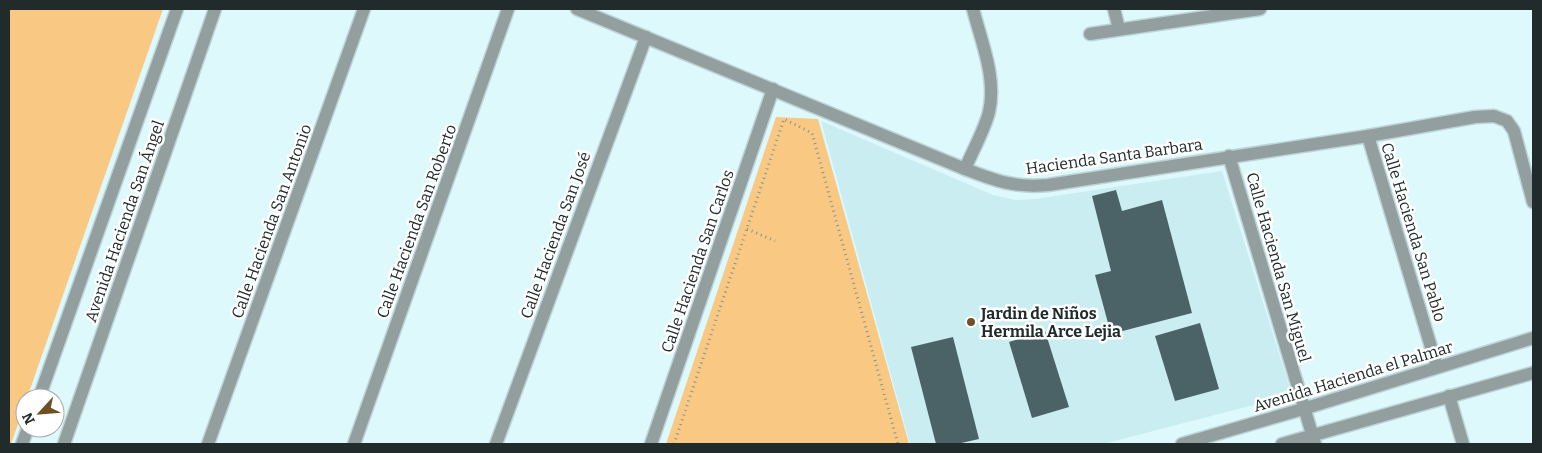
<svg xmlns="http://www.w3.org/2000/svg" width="1542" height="453" font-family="Bitter,serif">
  <rect width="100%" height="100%" fill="#def9fc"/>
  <!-- built -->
  <polygon fill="#c9edf1" points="821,121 993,195 1015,200 1035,199 1222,171 1292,395 1103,444 910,444"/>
  <!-- green -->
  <g fill="#f9c882">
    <polygon points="9,9 163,9 27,398 25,398 25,404 11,444 9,444"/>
    <polygon points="776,117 818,119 909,444 666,444"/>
  </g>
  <!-- building -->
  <g fill="#4b6366">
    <polygon points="1116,190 1122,211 1162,200 1192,313 1111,334 1095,275 1111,271 1092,196"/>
    <polygon points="1200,323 1219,389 1175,401 1155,336"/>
    <polygon points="1045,331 1069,407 1032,418 1009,342"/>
    <polygon points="953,337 979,439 957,444 936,444 911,347"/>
  </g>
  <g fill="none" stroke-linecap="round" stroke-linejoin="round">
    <defs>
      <g id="minor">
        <path d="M577,9L965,169C996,181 1015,188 1048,185L1368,136L1475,117L1494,116L1507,121L1514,131L1533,202"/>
        <polyline points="1114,9 1119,29"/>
        <polyline points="1090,34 1260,9"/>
        <polyline points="1368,136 1437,367"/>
        <polyline points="1229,156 1315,444"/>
        <path d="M965,169C972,152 985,129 989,112C997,78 981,41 973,9"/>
        <polyline points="1449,396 1463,444"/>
        <polyline points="208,444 364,9"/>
        <polyline points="354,444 508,9"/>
        <polyline points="496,444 646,37"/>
        <polyline points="651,444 773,89"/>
      </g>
      <g id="tertiary">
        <polyline points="39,398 177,9"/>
        <polyline points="22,444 28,428"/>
        <polyline points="64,444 215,9"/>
        <polyline points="1182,444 1303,409 1533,338"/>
        <polyline points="1282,444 1533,373"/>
      </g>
    </defs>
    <!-- minor casing -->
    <use href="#minor" stroke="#bcd4d7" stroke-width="15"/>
    <!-- tertiary casing -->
    <use href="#tertiary" stroke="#bcd4d7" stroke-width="15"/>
    <!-- path -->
    <g stroke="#829597" stroke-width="3" stroke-dasharray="1 4" stroke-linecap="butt">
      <polyline points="747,229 775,241"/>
      <polyline points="674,444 784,119 812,133 898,444"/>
    </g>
    <!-- minor -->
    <use href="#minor" stroke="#939e9f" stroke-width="12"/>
    <!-- tertiary -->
    <use href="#tertiary" stroke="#939e9f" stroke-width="12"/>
  </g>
  <!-- markers -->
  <circle fill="#6d5024" stroke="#fff" stroke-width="2" cx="971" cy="322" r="5"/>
  <g text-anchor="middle" stroke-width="5" stroke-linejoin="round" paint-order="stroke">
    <!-- street labels -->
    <g font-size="16" fill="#212b2c" stroke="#fff">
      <text transform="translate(1114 156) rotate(-8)" y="6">Hacienda Santa Barbara</text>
      <text transform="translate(124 221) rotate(-71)" y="6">Avenida Hacienda San Ángel</text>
      <text transform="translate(271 221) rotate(-70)" y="6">Calle Hacienda San Antonio</text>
      <text transform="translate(416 221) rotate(-70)" y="6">Calle Hacienda San Roberto</text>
      <text transform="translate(1414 232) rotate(73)" y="6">Calle Hacienda San Pablo</text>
      <text transform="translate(555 235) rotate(-70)" y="6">Calle Hacienda San José</text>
      <text transform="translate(697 261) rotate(-71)" y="6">Calle Hacienda San Carlos</text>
      <text transform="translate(1279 267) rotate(74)" y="6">Calle Hacienda San Miguel</text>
      <text transform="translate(1353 376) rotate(-17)" y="6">Avenida Hacienda el Palmar</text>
    </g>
    <!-- poi labels -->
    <g font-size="16" font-weight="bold" fill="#212b2c" stroke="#fff" text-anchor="start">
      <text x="981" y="319">Jardin de Niños<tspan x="981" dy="18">Hermila Arce Lejia</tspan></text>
    </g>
  </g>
  <!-- border -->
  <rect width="1542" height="453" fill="none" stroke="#212b2c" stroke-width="20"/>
  <!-- north arrow -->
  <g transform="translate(40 413) rotate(244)"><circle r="24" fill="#ffffff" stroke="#a6aaab"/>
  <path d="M0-4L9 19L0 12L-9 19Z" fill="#6d5024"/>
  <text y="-8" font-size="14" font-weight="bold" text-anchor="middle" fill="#212b2c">N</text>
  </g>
</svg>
